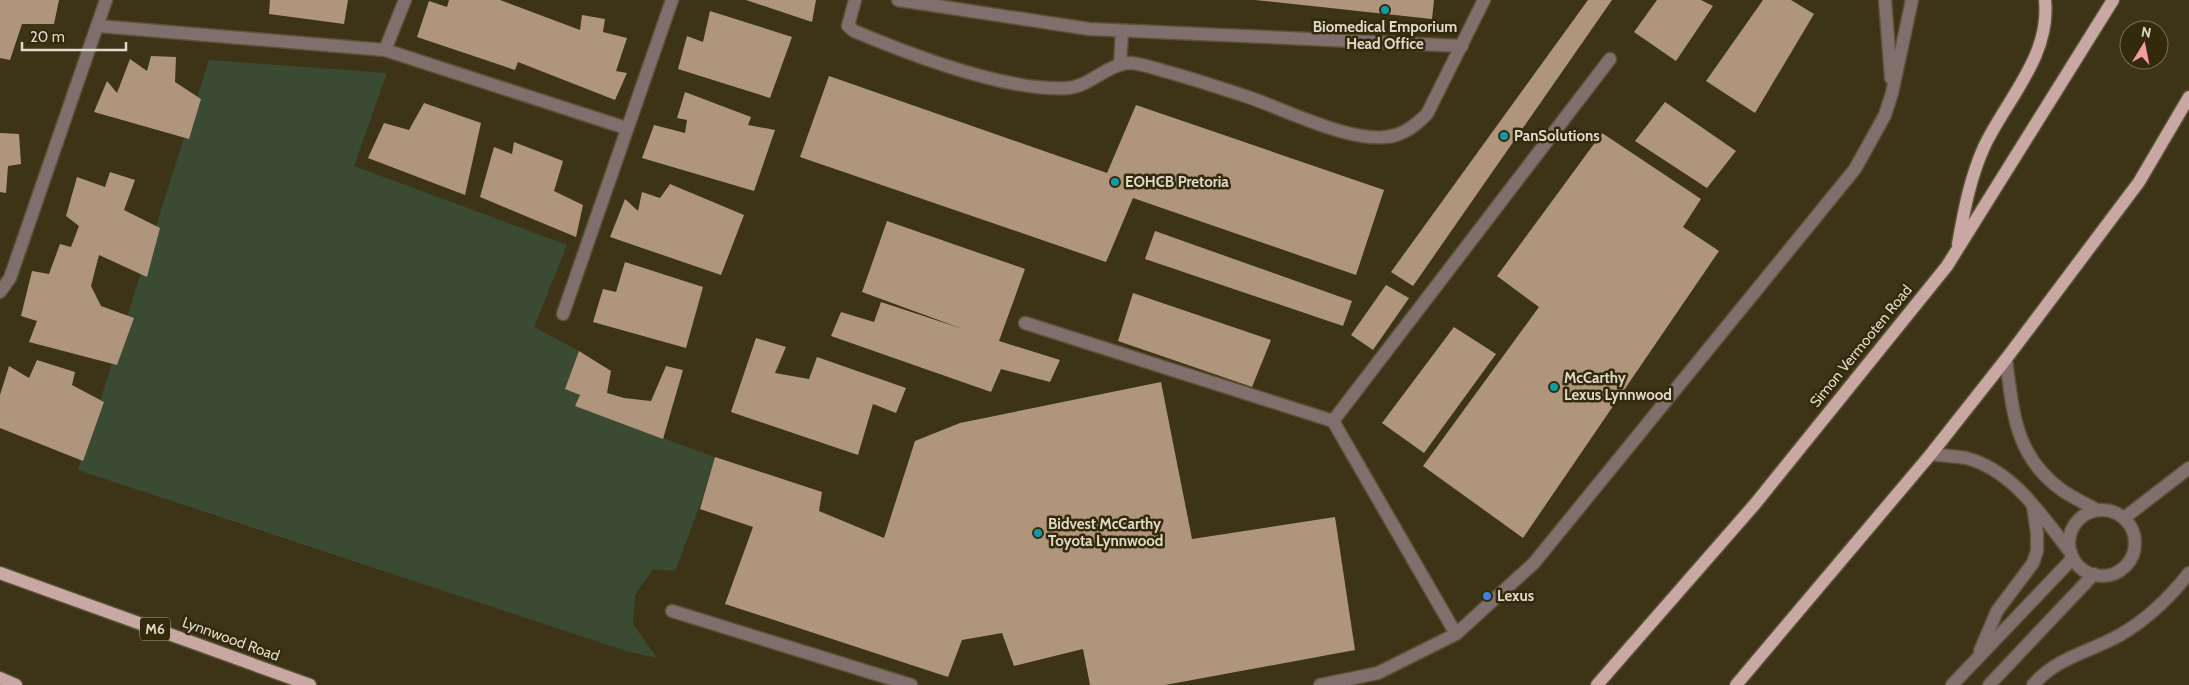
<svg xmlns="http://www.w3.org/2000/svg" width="2189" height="685" font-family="Cabin,sans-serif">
  <rect width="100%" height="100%" fill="#3d3417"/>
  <!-- green -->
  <polygon fill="#3b4b33" points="209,60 387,73 354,166 567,245 534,327 579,351 565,389 580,395 575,406 715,457 702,499 675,571 653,569 635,595 633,624 657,658 626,651 78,470"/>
  <!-- building -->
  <g fill="#af957c">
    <polygon points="0,0 59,0 54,24 22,24 10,60 0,58"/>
    <polygon points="270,0 348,0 344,24 269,14"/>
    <polygon points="449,0 500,0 580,30 582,15 605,19 603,32 627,38 616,71 627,73 615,100 518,62 515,70 417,37 429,1 447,7"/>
    <polygon points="746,0 816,0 812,22"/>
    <polygon points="1255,0 1434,0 1432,19"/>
    <polygon points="1588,0 1612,0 1413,286 1391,272"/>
    <polygon points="1657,0 1701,0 1713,6 1676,61 1634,32"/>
    <polygon points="1763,0 1791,0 1814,14 1755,113 1706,81"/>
    <polygon points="710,11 792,37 770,98 678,69 687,36 703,42"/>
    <polygon points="151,56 176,57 175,82 201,99 189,139 94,112 107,81 117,93 130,59 147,71"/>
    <polygon points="829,76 1107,173 1136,105 1384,190 1356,275 1133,198 1106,262 800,157"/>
    <polygon points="685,92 751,117 748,125 775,130 754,191 642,158 654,125 685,133 687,120 677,118"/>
    <polygon points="1665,102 1736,151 1707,188 1635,141"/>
    <polygon points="424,103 481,123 465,195 368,158 384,123 409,130"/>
    <polygon points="0,133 19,134 21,164 8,166 6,193 0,192"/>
    <polygon points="1602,133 1701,199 1683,227 1719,251 1523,538 1423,466 1539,307 1497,276"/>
    <polygon points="514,142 563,161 554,191 583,205 576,237 480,197 494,147 512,154"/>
    <polygon points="110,172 135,180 124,210 160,228 147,277 99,255 91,286 101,306 134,318 117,365 29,342 37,321 21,316 32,271 49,274 60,244 71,247 79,226 66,216 77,177 105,187"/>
    <polygon points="670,184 744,215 721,275 610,237 625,199 638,211 642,192 660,198"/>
    <polygon points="887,221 1025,269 999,341 1060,360 1050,382 1001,369 991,392 831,336 841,312 874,322 881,302 963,329 862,292"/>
    <polygon points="1155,231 1352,301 1343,326 1145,259"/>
    <polygon points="625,262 703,287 686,348 593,322 603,289 616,292"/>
    <polygon points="1386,285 1409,298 1373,350 1351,335"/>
    <polygon points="1133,293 1271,340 1252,387 1118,341"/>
    <polygon points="1454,327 1496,354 1424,453 1382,423"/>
    <polygon points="756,338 786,347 775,373 809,379 817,357 906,388 896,413 873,404 858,455 731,412"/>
    <polygon points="579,351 611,371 607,393 624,398 651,401 666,366 683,370 663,439 575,406 580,395 565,389"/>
    <polygon points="37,360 75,372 72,385 104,402 83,461 0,428 0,395 9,366 29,378"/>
    <polygon points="1161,382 1192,539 1335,517 1355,650 1165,685 1090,685 1083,649 1014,666 1002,633 962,640 948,677 725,604 753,527 700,509 715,457 822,492 819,511 884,538 915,441 960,423"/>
  </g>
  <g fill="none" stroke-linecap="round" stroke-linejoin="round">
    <defs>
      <g id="minor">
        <path d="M855,0L848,26L854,31C911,55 1007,92 1068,88C1091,86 1108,63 1131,63C1143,64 1156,69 1168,72C1196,80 1224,89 1251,98C1288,111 1359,147 1396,135C1409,131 1418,123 1427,114L1484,0"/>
        <polyline points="898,0 1089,29 1462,46"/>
        <polyline points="1885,0 1891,78"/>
        <polyline points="98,26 385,50 626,128"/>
        <polyline points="385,50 405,0"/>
        <polyline points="1120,65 1122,31"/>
        <polyline points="0,292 10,278 106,0"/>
        <polyline points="563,314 672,0"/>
        <polyline points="1025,323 1333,421 1610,59"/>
        <path d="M2006,359C2013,413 2015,457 2063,491C2074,498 2086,504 2097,510"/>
        <polyline points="1333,421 1456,634"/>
        <path d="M1931,454C1942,456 1955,456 1966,458C2013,470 2042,516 2071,553"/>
        <circle cx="2102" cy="543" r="33"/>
        <polyline points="2124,518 2189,468"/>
        <polyline points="672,611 911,685"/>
        <polyline points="1980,651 1997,611 2033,563 2037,551 2037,533 2033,506"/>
        <polyline points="1320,685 1378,673 1456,634 1534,563 1855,169 1885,115 1892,93 1912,0"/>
        <polyline points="1952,685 2073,558"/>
        <polyline points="1989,685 2094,574"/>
        <path d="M2033,685C2057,657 2090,652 2120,635C2146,620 2171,596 2189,573"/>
      </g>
      <g id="major">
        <path d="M1958,244C1964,211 1970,178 1984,147C2006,100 2051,56 2045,0"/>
        <polyline points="0,573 310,685"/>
        <polyline points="0,678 16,685"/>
        <polyline points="1597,685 1755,504 1947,266 2113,0"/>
        <polyline points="1736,685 1931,454 2006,359 2139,182 2189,97"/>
      </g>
    </defs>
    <!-- minor casing -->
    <use href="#minor" stroke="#5a5237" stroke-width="15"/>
    <!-- major casing -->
    <use href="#major" stroke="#5a5237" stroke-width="15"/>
    <!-- minor -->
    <use href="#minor" stroke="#806f6d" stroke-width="12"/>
    <!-- major -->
    <use href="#major" stroke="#c9a8a4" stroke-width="12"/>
  </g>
  <!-- markers -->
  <g fill="#0f9aa8" stroke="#332a0c" stroke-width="2">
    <circle cx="1385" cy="10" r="5"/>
    <circle cx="1504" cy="136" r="5"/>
    <circle cx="1115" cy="182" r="5"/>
    <circle cx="1554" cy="387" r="5"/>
    <circle cx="1038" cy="533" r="5"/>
  </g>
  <circle fill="#3f7fe0" stroke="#332a0c" stroke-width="2" cx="1487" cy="596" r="5"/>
  <g text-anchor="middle" stroke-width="5" stroke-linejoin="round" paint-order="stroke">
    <!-- shield labels -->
    <rect fill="#332a0c" stroke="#aba490" stroke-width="1" x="140" y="617.5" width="30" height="23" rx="4"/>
    <g font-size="14" font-weight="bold" fill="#dfd9c9">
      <text x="155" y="634">M6</text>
    </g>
    <!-- poi labels -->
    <g font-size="15" font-weight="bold" fill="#dfd9c9" stroke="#332a0c" text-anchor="start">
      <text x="1385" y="32" text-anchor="middle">Biomedical Emporium<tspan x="1385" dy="17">Head Office</tspan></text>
      <text x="1514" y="141">PanSolutions</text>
      <text x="1125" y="187">EOHCB Pretoria</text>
      <text x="1564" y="383">McCarthy<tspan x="1564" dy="17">Lexus Lynnwood</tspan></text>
      <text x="1048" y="529">Bidvest McCarthy<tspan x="1048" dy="17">Toyota Lynnwood</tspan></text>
      <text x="1497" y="601">Lexus</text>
    </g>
    <!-- street labels -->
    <g font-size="15" fill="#dfd9c9" stroke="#332a0c">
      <text transform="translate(1861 346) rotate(-51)" y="5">Simon Vermooten Road</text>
      <text transform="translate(231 639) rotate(20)" y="5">Lynnwood Road</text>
    </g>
  </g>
  <!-- north arrow -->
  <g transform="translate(2144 45) rotate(10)"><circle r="24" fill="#332a0c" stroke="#787058"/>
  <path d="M0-4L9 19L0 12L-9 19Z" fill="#f49aa2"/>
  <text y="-8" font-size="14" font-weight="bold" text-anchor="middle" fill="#dfd9c9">N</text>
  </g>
  <!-- scale -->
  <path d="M22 42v8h104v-8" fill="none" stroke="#dfd9c9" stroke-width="2.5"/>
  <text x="30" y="42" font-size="15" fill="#dfd9c9" stroke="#332a0c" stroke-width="4" paint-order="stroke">20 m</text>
</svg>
